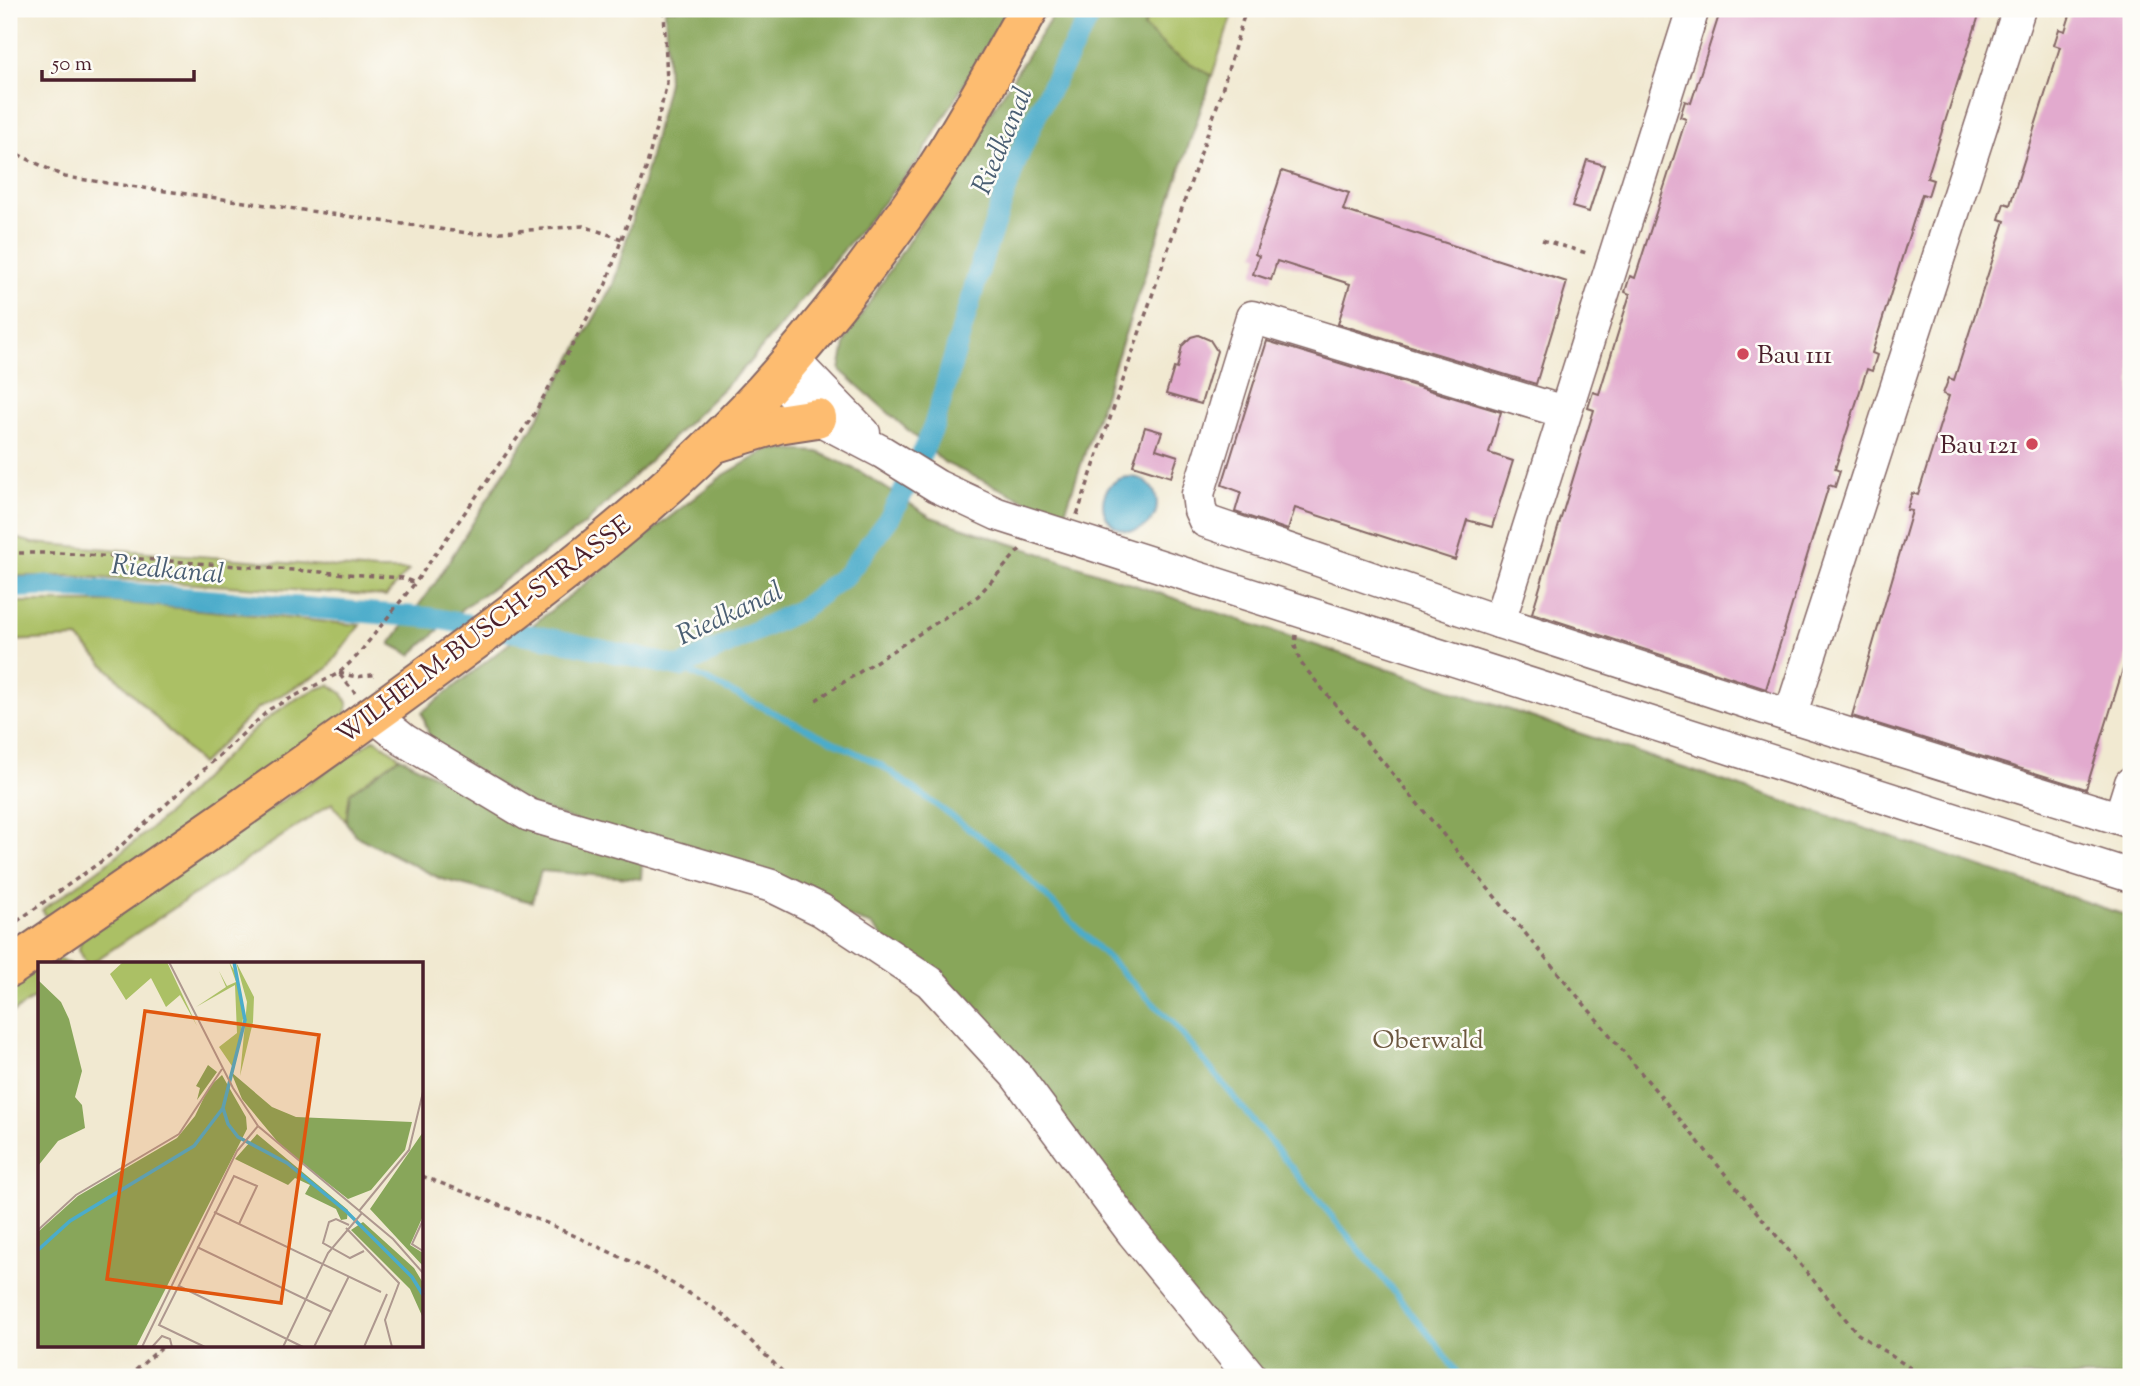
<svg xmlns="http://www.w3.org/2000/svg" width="2140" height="1386" font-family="'Sorts Mill Goudy',serif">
  <rect width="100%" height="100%" fill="#fdfcf7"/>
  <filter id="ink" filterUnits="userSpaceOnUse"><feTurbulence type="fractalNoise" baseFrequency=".0143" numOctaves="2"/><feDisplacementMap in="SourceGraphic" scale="14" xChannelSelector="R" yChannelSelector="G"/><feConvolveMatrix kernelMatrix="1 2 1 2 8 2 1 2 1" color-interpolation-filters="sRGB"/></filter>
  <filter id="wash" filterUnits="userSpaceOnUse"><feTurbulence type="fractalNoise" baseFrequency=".00686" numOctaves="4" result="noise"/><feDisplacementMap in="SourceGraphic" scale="28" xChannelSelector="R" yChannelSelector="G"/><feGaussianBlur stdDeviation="1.57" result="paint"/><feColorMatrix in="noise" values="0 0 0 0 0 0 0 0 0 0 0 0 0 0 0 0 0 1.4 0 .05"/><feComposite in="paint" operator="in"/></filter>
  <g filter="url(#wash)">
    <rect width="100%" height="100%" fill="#f1e9d1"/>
    <!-- green -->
    <g fill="#abc065" stroke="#7a7048" stroke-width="2">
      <polygon points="1150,9 1234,9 1212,76 1171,52 1144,27"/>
      <polygon points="9,536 33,543 376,570 409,570 386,596 68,576 9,576"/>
      <polygon points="9,602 113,602 360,625 327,669 258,708 201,764 78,638 9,641"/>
      <path d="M330,685L342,693L348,705L345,718L52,924L42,910C84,880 126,851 165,816C211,774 269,700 330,685Z"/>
      <polygon points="375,739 400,757 350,793 346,822 332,803 90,964 86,964 79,949 82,934"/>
      <polygon points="47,959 60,959 69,964 40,964 40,994 9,1015 9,985"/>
    </g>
    <!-- forest -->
    <g fill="#88a65a" stroke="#696242" stroke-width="2">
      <polygon points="665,9 1008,9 919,160 748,364 584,525 463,608 411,655 390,644 436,582 538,418 613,285 647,169 668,82"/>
      <polygon points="1057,9 1150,9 1144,27 1171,52 1212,76 1063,518 945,463 840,370 846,339"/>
      <polygon points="769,449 818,452 859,471 931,517 2131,917 2131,1377 1264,1377 872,925 529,804 431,742 422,712 722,476"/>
      <polygon points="400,757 505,814 642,863 641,879 541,871 532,902 441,879 356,836 346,822 350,793"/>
    </g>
    <!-- water -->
    <circle fill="#4bacca" stroke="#4a667a" stroke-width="2" cx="1130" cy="504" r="27"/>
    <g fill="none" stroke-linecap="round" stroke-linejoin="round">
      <!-- stream -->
      <polyline stroke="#4bacca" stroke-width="6" points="680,667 881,765 1004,854 1173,1023 1435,1342 1460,1377"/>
      <!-- canal -->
      <polyline stroke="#4bacca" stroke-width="21" points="9,588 43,586 433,618 553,639 680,667 800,610 847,574 890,517 914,472 934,425 983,257 1017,159 1039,109 1094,9"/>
    </g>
    <g id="blocks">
      <!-- building -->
      <g fill="#e2aace">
        <polygon points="1721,9 1981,9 1927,178 1933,180 1928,196 1922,194 1872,353 1877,355 1872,371 1867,369 1835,469 1840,471 1835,487 1829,485 1766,689 1532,613 1594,410 1588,408 1593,392 1599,394 1630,294 1625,292 1630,276 1635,278 1686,119 1680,117 1685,101 1691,103"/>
        <polygon points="2072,9 2131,9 2131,643 2086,789 1852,716 1912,511 1907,510 1912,493 1918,495 1949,396 1943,394 1949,378 1954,380 2005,221 1999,219 2004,203 2010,205 2060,47 2054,45 2059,29 2065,31"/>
        <polygon points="1587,160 1604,165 1589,212 1572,207"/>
        <polygon points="1282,171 1349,193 1343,210 1567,282 1536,384 1338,324 1350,284 1277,261 1271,280 1253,274 1259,256 1255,254"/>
        <polygon points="1198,335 1210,340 1217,351 1201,404 1166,394 1174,368 1177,369 1182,346 1191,337"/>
        <polygon points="1267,341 1501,412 1489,453 1513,461 1492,527 1467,520 1455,560 1295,508 1288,530 1235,512 1241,492 1222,485"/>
        <polygon points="1145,427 1162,432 1156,449 1178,456 1171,477 1133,465"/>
      </g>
    </g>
  </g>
  <g filter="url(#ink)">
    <use href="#blocks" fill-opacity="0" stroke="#846665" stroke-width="2"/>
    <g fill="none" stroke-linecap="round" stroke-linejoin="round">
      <defs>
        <g id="minor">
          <polyline points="792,359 864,433"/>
          <polyline points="779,375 793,395 817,418 882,452 937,486 997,514 2131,876"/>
          <polyline points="1564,412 1252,317 1198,494 1200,510 1205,521 1499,622 1790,716 2131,822"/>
          <polyline points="1499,622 1693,9"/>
          <polyline points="374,716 404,740 529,815 772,886 821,910 930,982 1015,1074 1133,1233 1251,1377"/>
          <polyline points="1790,716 2019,9"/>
          <polyline points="2120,818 2131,783"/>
        </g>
        <g id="major">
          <polyline points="716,443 778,424 817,418"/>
          <path d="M9,968C160,865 311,762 458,653C572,569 687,480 780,373C833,312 883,247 928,181C965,126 996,66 1029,9"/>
        </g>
      </defs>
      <!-- minor casing -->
      <use href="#minor" stroke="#846665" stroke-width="35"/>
      <!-- major casing -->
      <use href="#major" stroke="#846665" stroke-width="42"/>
      <!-- path -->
      <g stroke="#846665" stroke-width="3.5" stroke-dasharray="5 5" stroke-linecap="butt">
        <polyline points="9,150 65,177 475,234 583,226 622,239"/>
        <polyline points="1542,240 1590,254"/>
        <polyline points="1077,515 1219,100 1246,9"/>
        <polyline points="9,553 59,553 403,578 415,583"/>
        <polyline points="1296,635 1295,646 1300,662 1858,1334 1924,1377"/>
        <polyline points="339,673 357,677 378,674"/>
        <polyline points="340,675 355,693"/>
        <polyline points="816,700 978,596 1022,547"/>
        <polyline points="9,927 113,853 270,709 339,673 357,656 415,583 533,416 606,284 646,169 667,83 664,9"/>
        <polyline points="422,1176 549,1224 653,1272 722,1313 788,1377"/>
        <polyline points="128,1377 163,1346"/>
      </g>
      <!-- minor -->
      <use href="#minor" stroke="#fff" stroke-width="32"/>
      <!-- major -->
      <use href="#major" stroke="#fdbc70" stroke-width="38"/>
    </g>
  </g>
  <!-- markers -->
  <g fill="#d1495b" stroke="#fdfcf7" stroke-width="2.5">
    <circle cx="1743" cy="354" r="7"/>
    <circle cx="2032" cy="444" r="7"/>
  </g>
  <g text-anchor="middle" stroke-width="5" stroke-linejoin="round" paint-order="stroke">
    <!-- poi labels -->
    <g font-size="26" fill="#4a1f2b" stroke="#fdfcf7" text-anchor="start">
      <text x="1757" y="363">Bau 111</text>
      <text x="2018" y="453" text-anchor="end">Bau 121</text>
    </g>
    <!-- street labels -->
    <g font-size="26" fill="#4a1f2b" stroke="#fdfcf7">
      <text transform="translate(483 629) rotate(-37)" y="9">WILHELM-BUSCH-STRASSE</text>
    </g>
    <!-- park labels -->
    <g font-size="26" fill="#6c573f" stroke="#fdfcf7">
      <text x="1428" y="1048">Oberwald</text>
    </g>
    <!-- water labels -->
    <g font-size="28" font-style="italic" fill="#4a5e73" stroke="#fdfcf7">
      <text transform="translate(1001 140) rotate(-67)" y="10">Riedkanal</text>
      <text transform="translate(168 568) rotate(5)" y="10">Riedkanal</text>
      <text transform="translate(729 612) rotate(-25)" y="10">Riedkanal</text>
    </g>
  </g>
  <!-- overview -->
  <g transform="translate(38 962)">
    <rect width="385" height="385" fill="#f1e9d1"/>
    <path d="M85,0H129L159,64L142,33L128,45L113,16L88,38L72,12ZM191,0L199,13L206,51L196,107L181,85L199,71L197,23L158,45L188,25L181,9L189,24L198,20ZM198,0L216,35L215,60L202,114L209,40Z" fill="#abc065"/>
    <path d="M0,18L23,40L31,57L44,109L37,135L44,143L47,166L20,179L0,204ZM170,103L179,110L159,138L162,126L158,124ZM193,110L234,145L258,155L374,160L367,188L333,228L310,237L244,185L204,137ZM184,113L208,155L209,167L98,385H0V270L40,234L139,176L157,154L171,125ZM385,170V254L372,283L385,291V304L332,247ZM219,172L310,248L309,257L303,258L298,247L267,232L272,223L257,216L250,223L197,197ZM325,260L376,306L385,321V356L372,327L313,268Z" fill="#88a65a"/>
    <path fill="none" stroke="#4bacca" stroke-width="3.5" d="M196,0L207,58L185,146L190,162L200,175L249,201L309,250L374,315L385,333M0,288L32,259L156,184L185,146"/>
    <path fill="none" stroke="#ae988f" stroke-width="2" d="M131,0L195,126L220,164L355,277L385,311M321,249L371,188L385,130M176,250L343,330M385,258L374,282L385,289M311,263L298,257L291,260L285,281L312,296L326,289M308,266L361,321L347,358L354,385M0,268L38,233L141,172L184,107M159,285L294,350M141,324L265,385M104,385L199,189L220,164M114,385L124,374L132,377L134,385M167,385L121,363L196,214L219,224L201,262M245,385L290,291L324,251M276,385L311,314M326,385L349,332"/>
    <path fill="#e0560e" fill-opacity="0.15" stroke="#e0560e" stroke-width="3.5" d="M107,49L281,73L243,341L69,317Z"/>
    <rect width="385" height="385" fill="none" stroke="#4a1f2b" stroke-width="3.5"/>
  </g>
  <!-- margin -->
  <rect width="2140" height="1386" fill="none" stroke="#fdfcf7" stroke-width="35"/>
  <!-- scale -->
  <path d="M42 70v10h152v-10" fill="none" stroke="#4a1f2b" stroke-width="3.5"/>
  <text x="52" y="70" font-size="21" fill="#4a1f2b" stroke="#fdfcf7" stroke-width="5" paint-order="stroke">50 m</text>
</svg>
